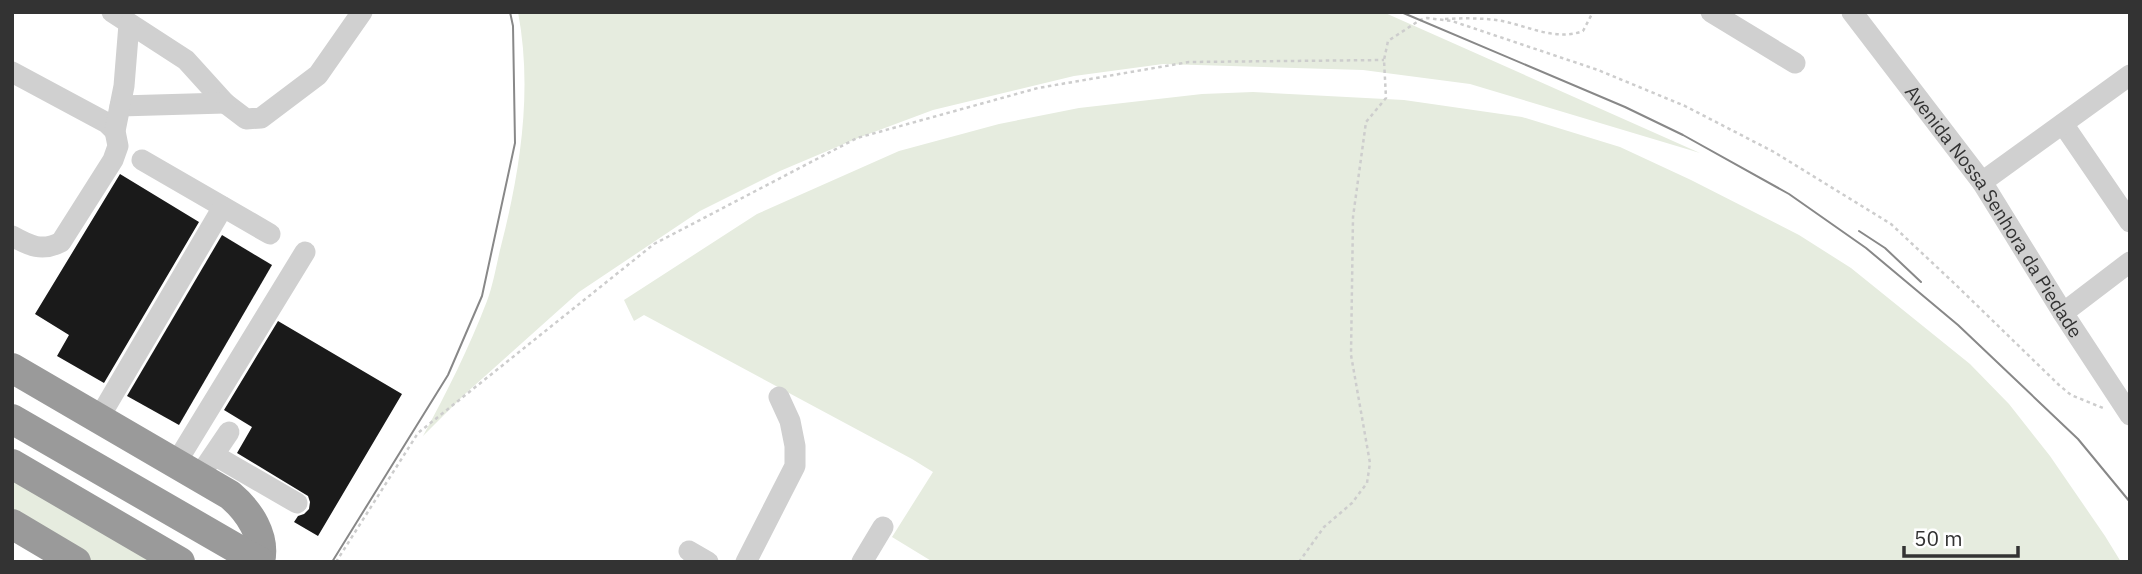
<svg xmlns="http://www.w3.org/2000/svg" width="2142" height="574" font-family="'IBM Plex Sans',sans-serif">
  <rect width="100%" height="100%" fill="#fff"/>
  <!-- green -->
  <g fill="#e6ecdf">
    <path d="M518,12H1383L1700,153L1470,84L1363,70L1163,64L1074,76L933,110L858,138L780,171L700,211L579,292L465,394L423,436C447,392 469,348 487,301C493,285 496,267 500,250C520,173 533,91 518,12Z"/>
    <polygon points="1253,92 1404,100 1522,117 1620,147 1691,180 1799,235 1851,268 1970,364 2009,404 2050,456 2105,536 2121,562 933,562 892,537 933,472 912,459 644,315 634,321 624,300 757,214 899,151 999,124 1079,108 1202,94"/>
    <polygon points="12,472 163,562 78,562 12,524"/>
  </g>
  <!-- building -->
  <g fill="#1a1a1a">
    <polygon points="120,174 199,222 104,383 57,356 69,335 35,314"/>
    <polygon points="222,235 272,265 179,425 127,396"/>
    <polygon points="278,321 402,394 318,536 294,522 298,516 304,514 309,509 310,502 308,496 237,453 252,427 224,410"/>
  </g>
  <g fill="none" stroke-linecap="round" stroke-linejoin="round">
    <!-- path -->
    <g stroke="#cdcdcd" stroke-width="2.5" stroke-dasharray="3.5 3.5" stroke-linecap="butt">
      <path d="M1445,19C1462,18 1479,18 1496,20C1525,24 1554,42 1583,31L1593,12"/>
      <polyline points="336,562 418,433 654,244 857,138 1038,88 1189,62 1384,60"/>
      <polyline points="1299,562 1324,527 1352,503 1367,483 1370,463 1351,355 1353,217 1366,122 1386,98 1384,60 1388,41 1420,20 1427,18 1452,21 1598,70 1685,106 1774,152 1891,224 1956,285 2059,385 2071,395 2103,408"/>
    </g>
    <!-- minor -->
    <g stroke="#d0d0d0" stroke-width="21">
      <polyline points="112,12 186,60 225,103 246,119 261,118 318,75 362,12"/>
      <polyline points="1711,12 1795,63"/>
      <path id="s1" d="M1852,12L1982,182L2063,313L2130,415"/>
      <polyline points="12,72 107,123 115,131"/>
      <polyline points="120,106 225,103"/>
      <polyline points="2063,124 2130,222"/>
      <polyline points="142,160 270,234"/>
      <polyline points="1982,182 2130,75"/>
      <path d="M12,236C30,246 42,252 61,242L113,160L118,146L115,131L124,86L129,24"/>
      <polyline points="2063,313 2130,262"/>
      <polyline points="99,418 223,207"/>
      <polyline points="214,455 297,503"/>
      <polyline points="176,463 305,252"/>
      <polyline points="206,466 229,432"/>
      <polyline points="689,551 708,562"/>
      <polyline points="746,562 795,466 795,446 790,421 779,397"/>
      <polyline points="862,562 883,527"/>
    </g>
    <!-- highway -->
    <g stroke="#9a9a9a" stroke-width="30">
      <path d="M12,368L230,495C249,511 266,536 260,562"/>
      <polyline points="12,419 260,562"/>
      <polyline points="12,464 180,562"/>
      <polyline points="12,524 76,562"/>
    </g>
    <!-- tram -->
    <g stroke="#888" stroke-width="2">
      <polyline points="1401,12 1625,107 1683,135 1789,194 1866,248 1958,325 2078,439 2130,502"/>
      <polyline points="1859,231 1885,248 1921,282"/>
      <polyline points="332,562 448,375 482,296 515,143 513,26 510,12"/>
    </g>
  </g>
  <g text-anchor="middle" stroke-width="7" stroke-linejoin="round" paint-order="stroke">
    <!-- street labels -->
    <g font-size="19" fill="#333" stroke="#fff">
      <text dy="7" stroke="none"><textPath href="#s1" startOffset="245">Avenida Nossa Senhora da Piedade</textPath></text>
    </g>
  </g>
  <!-- border -->
  <rect width="2142" height="574" fill="none" stroke="#333333" stroke-width="28"/>
  <!-- scale -->
  <path d="M1904 546v10h114v-10" fill="none" stroke="#333333" stroke-width="3.5"/>
  <text x="1914" y="546" font-size="21" fill="#333333" stroke="#ffffff" stroke-width="5" paint-order="stroke">50 m</text>
</svg>
